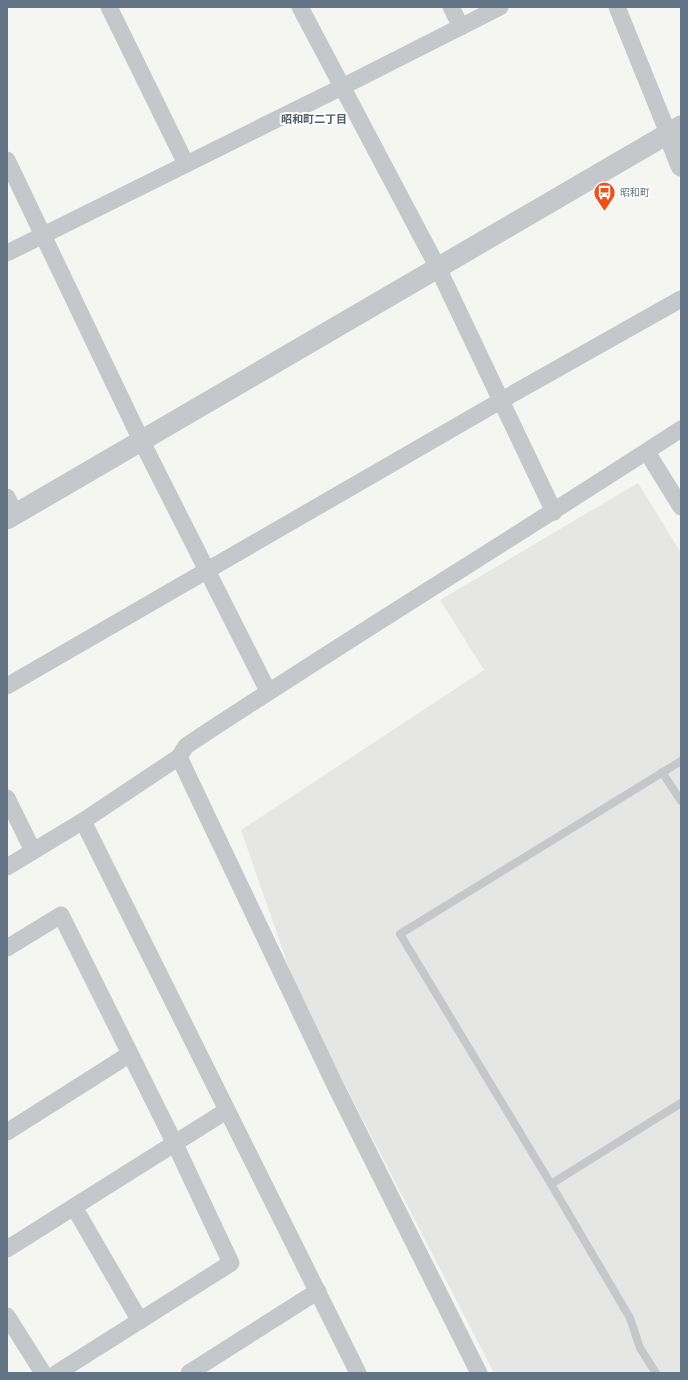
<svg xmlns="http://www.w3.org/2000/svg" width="688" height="1380" font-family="'Asap Condensed','Noto Sans JP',sans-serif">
  <rect width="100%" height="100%" fill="#f5f6f1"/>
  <!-- built -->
  <polygon fill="#e6e7e5" points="638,483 681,553 681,1373 494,1373 298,994 241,830 484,670 440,600"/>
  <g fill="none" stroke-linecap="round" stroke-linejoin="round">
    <!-- service -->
    <g stroke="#c4c8cb" stroke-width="8">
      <polyline points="662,772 681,801"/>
      <polyline points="551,1184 681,1103"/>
      <polyline points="656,1373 640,1348 630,1318 551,1184 400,934 681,761"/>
    </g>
    <!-- minor -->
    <g stroke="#c4c8cb" stroke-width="17">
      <polyline points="109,7 186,164"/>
      <polyline points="300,7 438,268 554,512"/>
      <polyline points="451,7 461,27"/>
      <polyline points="617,7 668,133"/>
      <polyline points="7,160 141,440 268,691"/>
      <polyline points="7,253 342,87 500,7"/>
      <polyline points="647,452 681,507"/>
      <polyline points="7,497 15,514"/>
      <polyline points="7,686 502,400 681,299"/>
      <polyline points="179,757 334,1083 479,1373"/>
      <polyline points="7,798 33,851"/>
      <polyline points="83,821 358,1373"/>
      <path d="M7,867L83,821L179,757L186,746C349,638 517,536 681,429"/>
      <polyline points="7,948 61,915 175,1144 231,1263 57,1373"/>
      <polyline points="7,1132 130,1054"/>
      <polyline points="74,1207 140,1321"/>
      <polyline points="7,1249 226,1111"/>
      <polyline points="7,1316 43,1373"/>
      <polyline points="189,1373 318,1291"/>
    </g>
    <!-- tertiary -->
    <g stroke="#c4c8cb" stroke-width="21">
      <polyline points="668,133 681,166"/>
      <polyline points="7,519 681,126"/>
    </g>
  </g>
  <!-- icons -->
  <defs>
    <symbol id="bus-pin" viewBox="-11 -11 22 30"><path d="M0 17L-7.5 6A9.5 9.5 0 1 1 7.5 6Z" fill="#ee5219" stroke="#fff"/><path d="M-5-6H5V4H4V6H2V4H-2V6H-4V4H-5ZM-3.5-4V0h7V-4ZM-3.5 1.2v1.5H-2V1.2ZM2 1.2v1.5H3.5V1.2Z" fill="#fff"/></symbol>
  </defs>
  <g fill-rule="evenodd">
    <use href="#bus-pin" x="592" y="180" width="25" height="34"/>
  </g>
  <g text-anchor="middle" stroke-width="4" stroke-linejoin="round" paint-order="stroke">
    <!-- poi labels -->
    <g font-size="10" fill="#627485" stroke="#fff" text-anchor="start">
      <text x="620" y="196">昭和町</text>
    </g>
    <!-- neighbourhood labels -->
    <g font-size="11" font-weight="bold" fill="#515d69" stroke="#fff">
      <text x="314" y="123">昭和町二丁目</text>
    </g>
  </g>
  <!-- border -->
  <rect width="688" height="1380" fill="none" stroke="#627485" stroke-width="16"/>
</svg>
